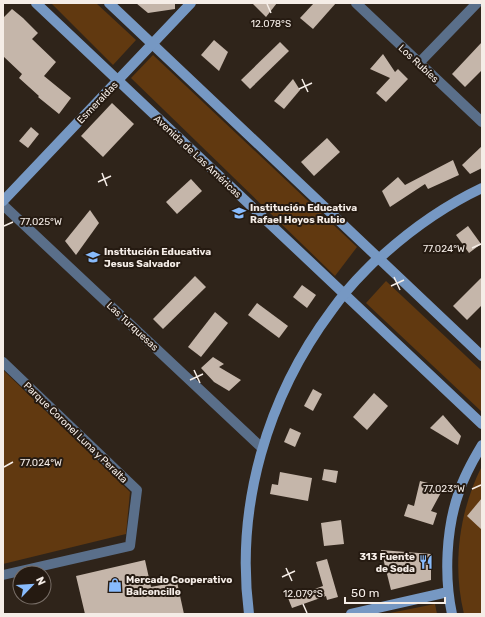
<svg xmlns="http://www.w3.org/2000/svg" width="485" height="617" font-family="Rubik,sans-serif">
  <rect width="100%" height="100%" fill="#2f241a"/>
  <!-- green -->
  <g fill="#613910">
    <polygon points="51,3 96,3 136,40 113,65"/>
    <polygon points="153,55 357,247 335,276 131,78"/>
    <polygon points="386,281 482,371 482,412 366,303"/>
    <polygon points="3,370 130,492 126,534 3,564"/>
    <path d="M482,466V614H464C452,565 459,511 482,466Z"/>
    <polygon points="435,604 437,614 385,614"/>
  </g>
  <!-- building -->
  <g fill="#c5b6aa">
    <polygon points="136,3 175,3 175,9 148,13"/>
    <polygon points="252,3 277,3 266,17"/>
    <polygon points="314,3 336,3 313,29 300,18"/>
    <polygon points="12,9 23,18 38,33 32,39 56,62 44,76 71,98 59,114 38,97 39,96 19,78 22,74 3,56 3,18"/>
    <polygon points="214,40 228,52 219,71 201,55"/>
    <polygon points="280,42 289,51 250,89 241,80"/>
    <polygon points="482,42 482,70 465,87 452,74"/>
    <polygon points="383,54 395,72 398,69 408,79 386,102 376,93 390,78 370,69"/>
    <polygon points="293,79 300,90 284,109 274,101"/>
    <polygon points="112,103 134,124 103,157 81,136"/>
    <polygon points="31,127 39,134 28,148 19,141"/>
    <polygon points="327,138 340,152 314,176 301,162"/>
    <polygon points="482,146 482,168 470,174 462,165"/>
    <polygon points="453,160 459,175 428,189 425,184 390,207 382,191 398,177 405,185"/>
    <polygon points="191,179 202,191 177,214 166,202"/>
    <polygon points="90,210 99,223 76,255 65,241"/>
    <polygon points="468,226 481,244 469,253 456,235"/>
    <polygon points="195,276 206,287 163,329 153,319"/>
    <polygon points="482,277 482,305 467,320 453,306"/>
    <polygon points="302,285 316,295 307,308 293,297"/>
    <polygon points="257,303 288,326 279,338 248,315"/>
    <polygon points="215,312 228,323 201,357 188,347"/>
    <polygon points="213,357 224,364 219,367 241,380 229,391 214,382 201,368"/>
    <polygon points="313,389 322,394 313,411 304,406"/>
    <polygon points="374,393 388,406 367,430 353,417"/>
    <polygon points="443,415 461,436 458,445 430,428"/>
    <polygon points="290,428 301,433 295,447 284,442"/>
    <polygon points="324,469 338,471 336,483 322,480"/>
    <polygon points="280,472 312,478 308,501 270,494 272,484 278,485"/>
    <polygon points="420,481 444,487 431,511 437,513 433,525 404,516 408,504 414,506"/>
    <polygon points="482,498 482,530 467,516"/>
    <polygon points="341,520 344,544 324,546 321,523"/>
    <polygon points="381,550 431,554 431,580 391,590"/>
    <polygon points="327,559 338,597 327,600 326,596 292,608 288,598 323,586 316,562"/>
    <polygon points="145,560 151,587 177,582 184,614 85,614 76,576"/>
  </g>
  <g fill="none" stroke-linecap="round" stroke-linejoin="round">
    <!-- street -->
    <g stroke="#5a6f8a" stroke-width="10">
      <polyline points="356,3 482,122"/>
      <polyline points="419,63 477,3"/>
      <polyline points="3,205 262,448"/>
      <polyline points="3,362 137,490 130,546 3,575"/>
    </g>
    <!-- secondary -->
    <g stroke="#7698c3" stroke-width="10">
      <polyline points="36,3 482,424"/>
      <polyline points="109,3 482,356"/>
      <polyline points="3,201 118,80 191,3"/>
      <path d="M249,614C235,506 267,397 332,310C342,296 353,283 365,271C371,265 376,259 383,255C413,228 446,205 482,188"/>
      <polyline points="351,614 448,592"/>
      <path d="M452,614C444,577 446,528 459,492C464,476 473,460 482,445"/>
    </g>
  </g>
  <!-- ticks -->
  <path fill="none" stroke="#f5ede7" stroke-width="1.5" d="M267,4L271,13M302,79L308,92M299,89L312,83M102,173L107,186M98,182L111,176M4,226L13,222M472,248L481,244M394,277L400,290M391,286L404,280M194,370L200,383M190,380L203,374M4,467L13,462M472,489L481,485M286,568L292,581M282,577L295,571M303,604L307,613"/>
  <!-- icons -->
  <defs>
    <symbol id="school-bare" viewBox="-9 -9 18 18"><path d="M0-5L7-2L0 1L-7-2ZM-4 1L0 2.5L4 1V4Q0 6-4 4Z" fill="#88bbfc" stroke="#251a11" stroke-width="2.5" paint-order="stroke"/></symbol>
    <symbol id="restaurant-bare" viewBox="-9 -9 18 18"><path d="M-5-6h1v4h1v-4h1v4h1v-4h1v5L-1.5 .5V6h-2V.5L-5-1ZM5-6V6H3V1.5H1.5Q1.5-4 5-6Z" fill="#88bbfc" stroke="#251a11" stroke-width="2.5" paint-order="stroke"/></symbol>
    <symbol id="shop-bare" viewBox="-9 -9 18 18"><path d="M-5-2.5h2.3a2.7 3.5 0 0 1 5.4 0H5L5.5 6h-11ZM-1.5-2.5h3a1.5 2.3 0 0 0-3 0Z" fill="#88bbfc" stroke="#251a11" stroke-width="2.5" paint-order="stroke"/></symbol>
  </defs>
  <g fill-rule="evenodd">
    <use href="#school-bare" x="229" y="203" width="20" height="20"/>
    <use href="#school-bare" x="83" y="247" width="20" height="20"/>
    <use href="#restaurant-bare" x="416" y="552" width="20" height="20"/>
    <use href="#shop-bare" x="105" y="575" width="20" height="20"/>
  </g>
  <g text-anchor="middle" stroke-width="4" stroke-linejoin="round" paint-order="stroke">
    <!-- street labels -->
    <g font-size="10" fill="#f5ede7" stroke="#251a11">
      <text transform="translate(419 63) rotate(43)" y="4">Los Rubíes</text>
      <text transform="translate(97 102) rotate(-46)" y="4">Esmeraldas</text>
      <text transform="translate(198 156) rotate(43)" y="4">Avenida de Las Américas</text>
      <text transform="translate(133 326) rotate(43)" y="4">Las Turquesas</text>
      <text transform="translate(76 432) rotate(44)" y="4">Parque Coronel Luna y Peralta</text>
    </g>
    <!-- poi labels -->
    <g font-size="10" font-weight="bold" fill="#f5ede7" stroke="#251a11" text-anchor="start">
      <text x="250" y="211">Institución Educativa<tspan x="250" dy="12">Rafael Hoyos Rubio</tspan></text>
      <text x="104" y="255">Institución Educativa<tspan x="104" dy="12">Jesus Salvador</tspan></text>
      <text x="415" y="560" text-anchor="end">313 Fuente<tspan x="415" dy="12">de Soda</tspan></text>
      <text x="126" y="583">Mercado Cooperativo<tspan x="126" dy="12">Balconcillo</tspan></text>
    </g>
  </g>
  <g font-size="10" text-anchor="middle" fill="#f5ede7" stroke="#251a11" stroke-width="4" stroke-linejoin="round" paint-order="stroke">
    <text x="271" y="27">12.078°S</text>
    <text x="41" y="225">77.025°W</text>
    <text x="444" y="252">77.024°W</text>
    <text x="41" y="466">77.024°W</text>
    <text x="444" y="492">77.023°W</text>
    <text x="303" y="597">12.079°S</text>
  </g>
  <!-- border -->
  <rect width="485" height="617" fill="none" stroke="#f5ede7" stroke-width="8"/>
  <!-- north arrow -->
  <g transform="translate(32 585) rotate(65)"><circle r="19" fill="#251a11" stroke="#786e67"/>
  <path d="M0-3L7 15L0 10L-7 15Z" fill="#88bbfc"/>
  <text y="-6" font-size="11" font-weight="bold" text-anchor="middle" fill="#f5ede7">N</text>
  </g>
  <!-- scale -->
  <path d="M345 597v6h100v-6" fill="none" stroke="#f5ede7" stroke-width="2"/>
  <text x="351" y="597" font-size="12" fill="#f5ede7" stroke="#251a11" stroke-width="3" paint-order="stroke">50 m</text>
</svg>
